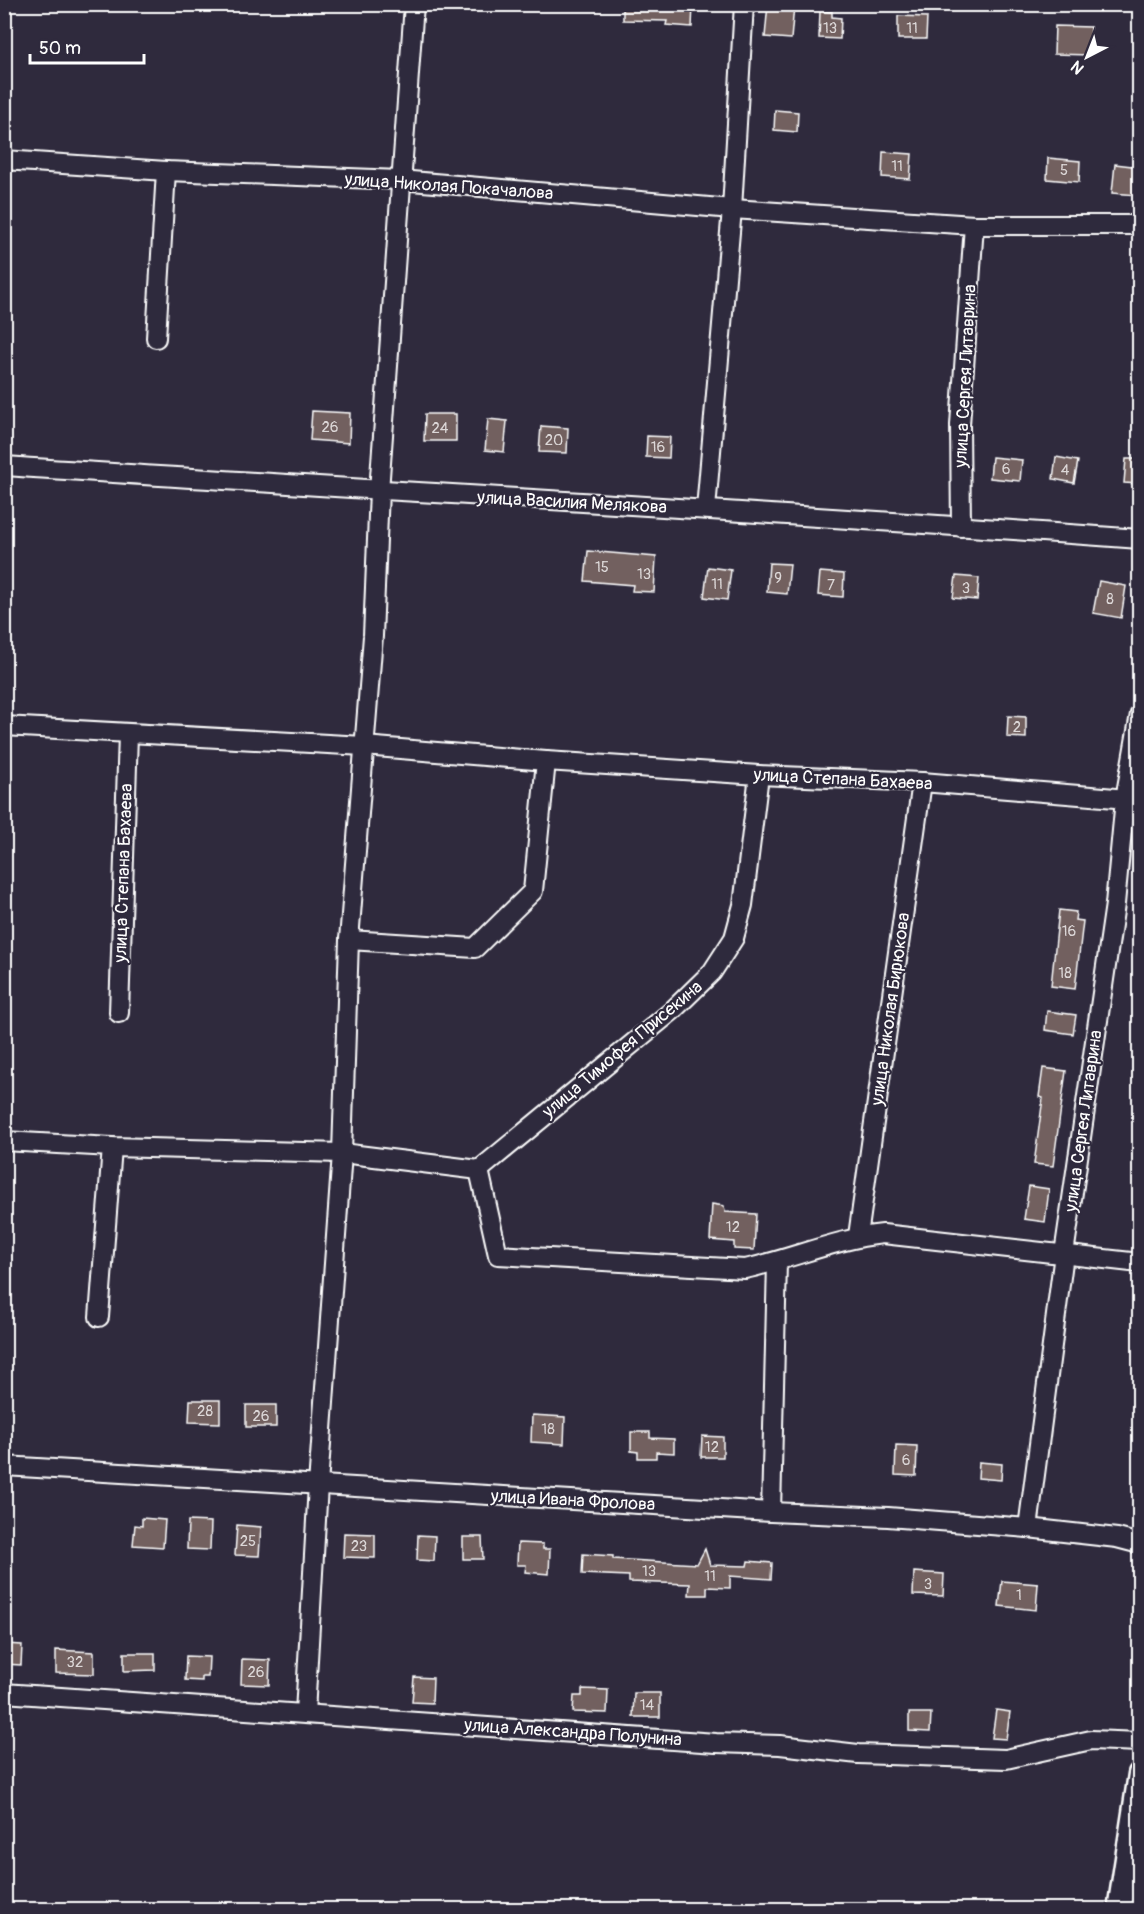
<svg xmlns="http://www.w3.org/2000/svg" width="1144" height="1914" font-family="Pangolin,sans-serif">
  <rect width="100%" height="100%" fill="#2f2a3d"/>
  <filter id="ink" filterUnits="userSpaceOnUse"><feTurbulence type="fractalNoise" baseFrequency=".0167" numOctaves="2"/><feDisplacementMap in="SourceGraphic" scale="12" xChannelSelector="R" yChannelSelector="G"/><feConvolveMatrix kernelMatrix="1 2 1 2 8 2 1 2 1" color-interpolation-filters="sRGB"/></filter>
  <g filter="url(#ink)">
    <!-- building -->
    <g fill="#72605e" stroke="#fff" stroke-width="1.5">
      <polygon points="623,4 693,4 692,27 666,25 667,21 623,20"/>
      <polygon points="768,4 794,6 791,39 765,37"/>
      <polygon points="820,11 832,12 832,17 841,18 840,39 819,38"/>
      <polygon points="898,16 927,17 926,39 898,39"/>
      <polygon points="1055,26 1091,27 1090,55 1054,54"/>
      <polygon points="775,110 798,112 797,132 774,130"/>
      <polygon points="883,152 912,154 910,179 882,177"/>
      <polygon points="1048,158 1080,161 1079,182 1047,179"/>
      <polygon points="1115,164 1140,167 1138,195 1112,193"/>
      <polygon points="312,411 350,413 349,443 310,440"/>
      <polygon points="425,414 456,414 456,441 424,441"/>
      <polygon points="488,419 507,421 504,452 485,450"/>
      <polygon points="541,426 568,428 567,453 539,452"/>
      <polygon points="647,436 670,437 669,458 646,457"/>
      <polygon points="992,457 1022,460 1020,481 990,478"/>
      <polygon points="1056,457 1078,461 1074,483 1053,479"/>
      <polygon points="1126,459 1140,459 1140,484 1124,483"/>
      <polygon points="588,551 656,557 654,592 632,591 633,585 585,581"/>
      <polygon points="769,563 790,564 787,594 767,592"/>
      <polygon points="708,567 731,570 727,600 704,597"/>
      <polygon points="820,572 844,574 843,597 818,595"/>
      <polygon points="956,576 979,578 977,600 953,598"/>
      <polygon points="1099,581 1126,586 1121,618 1093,613"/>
      <polygon points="1008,716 1026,717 1026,738 1007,737"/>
      <polygon points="1059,910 1076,912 1075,920 1083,921 1075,989 1051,986"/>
      <polygon points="1047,1011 1076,1015 1073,1034 1045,1030"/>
      <polygon points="1043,1068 1066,1071 1053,1166 1034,1164 1043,1098 1039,1097"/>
      <polygon points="1029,1186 1049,1189 1045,1222 1024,1219"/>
      <polygon points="712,1204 724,1206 725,1212 756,1214 754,1250 734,1249 734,1242 710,1240"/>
      <polygon points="190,1400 220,1400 220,1423 189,1422"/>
      <rect x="246" y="1405" width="30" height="22"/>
      <polygon points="532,1415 565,1417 564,1444 531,1442"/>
      <polygon points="631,1432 650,1432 650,1438 674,1439 674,1453 656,1452 656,1458 638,1458 638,1452 631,1451"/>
      <polygon points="702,1436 723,1437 723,1457 701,1457"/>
      <polygon points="896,1445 917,1446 916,1476 895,1475"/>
      <polygon points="979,1462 1002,1464 1001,1480 978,1478"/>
      <polygon points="142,1518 165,1520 163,1547 133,1545 135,1525 142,1526"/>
      <polygon points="188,1521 211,1522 210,1550 187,1549"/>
      <polygon points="237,1525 261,1527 259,1556 235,1555"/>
      <polygon points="344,1533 375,1534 375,1558 343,1557"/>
      <polygon points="418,1535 435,1536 434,1561 417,1560"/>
      <polygon points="463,1537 482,1537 483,1559 463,1559"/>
      <polygon points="518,1543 543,1544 543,1549 550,1549 549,1574 525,1572 526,1565 517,1565"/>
      <polygon points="705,1549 710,1565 747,1566 748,1561 772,1563 771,1579 730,1576 730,1588 707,1587 707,1595 689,1595 690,1584 629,1582 629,1576 582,1574 583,1554 613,1556 613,1559 697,1564"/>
      <polygon points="914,1572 944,1574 943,1596 913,1595"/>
      <polygon points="1002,1581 1038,1584 1036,1610 999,1606"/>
      <polygon points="4,1644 22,1645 21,1665 4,1664"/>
      <polygon points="56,1650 94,1652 94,1674 56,1673"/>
      <polygon points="124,1653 155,1653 155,1670 124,1671"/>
      <polygon points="186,1656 209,1657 208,1677 202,1677 202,1681 185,1680"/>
      <polygon points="242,1659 270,1660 269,1685 241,1684"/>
      <polygon points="414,1677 433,1678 432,1703 412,1702"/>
      <polygon points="582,1689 608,1690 607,1713 573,1712 574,1696 582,1696"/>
      <polygon points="634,1693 660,1693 660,1717 633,1717"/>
      <polygon points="996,1710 1010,1712 1006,1739 992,1738"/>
      <polygon points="909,1713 931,1713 930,1732 909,1731"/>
    </g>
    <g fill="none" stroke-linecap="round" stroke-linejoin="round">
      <defs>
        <g id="minor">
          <polyline points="4,160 166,171 400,180 732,209 974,225 1140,225"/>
          <polyline points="156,338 166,171"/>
          <path d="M4,466C383,491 761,511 1140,539"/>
          <polyline points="706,509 732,209 744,4"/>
          <polyline points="961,527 960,425 974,225"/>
          <polyline points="4,726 364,746 546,761 759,775 922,782 1140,800"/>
          <polyline points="349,940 475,948 533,891 546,761"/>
          <polyline points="119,1013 128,734"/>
          <polyline points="4,1141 112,1147 342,1153 479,1170 672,1011 712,972 734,938 743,905 759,775"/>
          <path d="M479,1170L498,1255L745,1269C792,1259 835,1239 883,1234L1140,1263"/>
          <polyline points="858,1236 922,782"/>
          <polyline points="99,1317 112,1147"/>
          <polyline points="4,1466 771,1512 888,1517 1028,1528 1117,1538 1140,1544"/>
          <polyline points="771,1512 777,1262"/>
          <polyline points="1028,1528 1064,1254 1115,904 1125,799 1140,714"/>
          <polyline points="4,1693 716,1743 780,1745 858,1754 1006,1759 1091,1740 1140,1742"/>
          <polyline points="305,1713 318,1485 342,1153 349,940 373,636 379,491 414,4"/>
        </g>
        <polyline id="major" points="1119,1910 1140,1774"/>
      </defs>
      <!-- minor casing -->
      <use href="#minor" stroke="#fff" stroke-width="22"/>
      <!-- major casing -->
      <use href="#major" stroke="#fff" stroke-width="27"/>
      <!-- minor -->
      <use href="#minor" stroke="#2f2a3d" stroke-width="18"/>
      <!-- major -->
      <use href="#major" stroke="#2f2a3d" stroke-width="22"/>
    </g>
  </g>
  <g text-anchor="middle" stroke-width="4.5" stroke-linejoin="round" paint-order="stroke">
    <!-- number labels -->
    <g font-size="15" fill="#dcd7d7">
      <text x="830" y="33">13</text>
      <text x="912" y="33">11</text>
      <text x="897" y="171">11</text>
      <text x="1064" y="175">5</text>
      <text x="330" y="432">26</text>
      <text x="440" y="433">24</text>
      <text x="554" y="445">20</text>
      <text x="658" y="452">16</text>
      <text x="1006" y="474">6</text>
      <text x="1065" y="475">4</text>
      <text x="602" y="572">15</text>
      <text x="644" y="579">13</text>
      <text x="778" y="583">9</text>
      <text x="717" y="589">11</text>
      <text x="831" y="590">7</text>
      <text x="966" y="593">3</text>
      <text x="1110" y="604">8</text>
      <text x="1017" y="732">2</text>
      <text x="1069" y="936">16</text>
      <text x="1065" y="978">18</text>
      <text x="733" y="1232">12</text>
      <text x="205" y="1416">28</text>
      <text x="261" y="1421">26</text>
      <text x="548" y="1434">18</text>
      <text x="712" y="1452">12</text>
      <text x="906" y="1465">6</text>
      <text x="248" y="1546">25</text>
      <text x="359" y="1551">23</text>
      <text x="649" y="1576">13</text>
      <text x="710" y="1581">11</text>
      <text x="928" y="1589">3</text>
      <text x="1019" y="1600">1</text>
      <text x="75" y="1667">32</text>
      <text x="256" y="1677">26</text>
      <text x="647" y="1710">14</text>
    </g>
    <!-- street labels -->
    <g font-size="18" fill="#fff" stroke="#2f2a3d">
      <text transform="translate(449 186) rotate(4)" y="6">улица Николая Покачалова</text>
      <text transform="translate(965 376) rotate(-87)" y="6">улица Сергея Литаврина</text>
      <text transform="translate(572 502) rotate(3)" y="6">улица Василия Мелякова</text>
      <text transform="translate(843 779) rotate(3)" y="6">улица Степана Бахаева</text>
      <text transform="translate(123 873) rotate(-88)" y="6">улица Степана Бахаева</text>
      <text transform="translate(890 1009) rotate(-82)" y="6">улица Николая Бирюкова</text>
      <text transform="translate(622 1049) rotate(-40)" y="6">улица Тимофея Присекина</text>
      <text transform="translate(1083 1121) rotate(-82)" y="6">улица Сергея Литаврина</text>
      <text transform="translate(573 1500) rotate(3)" y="6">улица Ивана Фролова</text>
      <text transform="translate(573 1732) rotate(4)" y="6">улица Александра Полунина</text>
    </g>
  </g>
  <!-- margin -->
  <rect width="1144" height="1914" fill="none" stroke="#2f2a3d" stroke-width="24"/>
  <rect x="12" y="12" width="1120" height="1890" fill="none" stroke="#fff" stroke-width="2" filter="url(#ink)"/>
  <!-- north arrow -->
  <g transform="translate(1087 57) rotate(222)" stroke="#2f2a3d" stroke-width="4.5" paint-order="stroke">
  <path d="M0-4.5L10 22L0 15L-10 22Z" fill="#ffffff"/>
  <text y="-9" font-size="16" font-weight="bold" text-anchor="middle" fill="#ffffff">N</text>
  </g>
  <!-- scale -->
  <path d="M30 54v9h114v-9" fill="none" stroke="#ffffff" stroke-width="3"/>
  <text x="39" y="54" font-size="18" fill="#ffffff" stroke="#2f2a3d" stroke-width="4.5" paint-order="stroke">50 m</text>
</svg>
